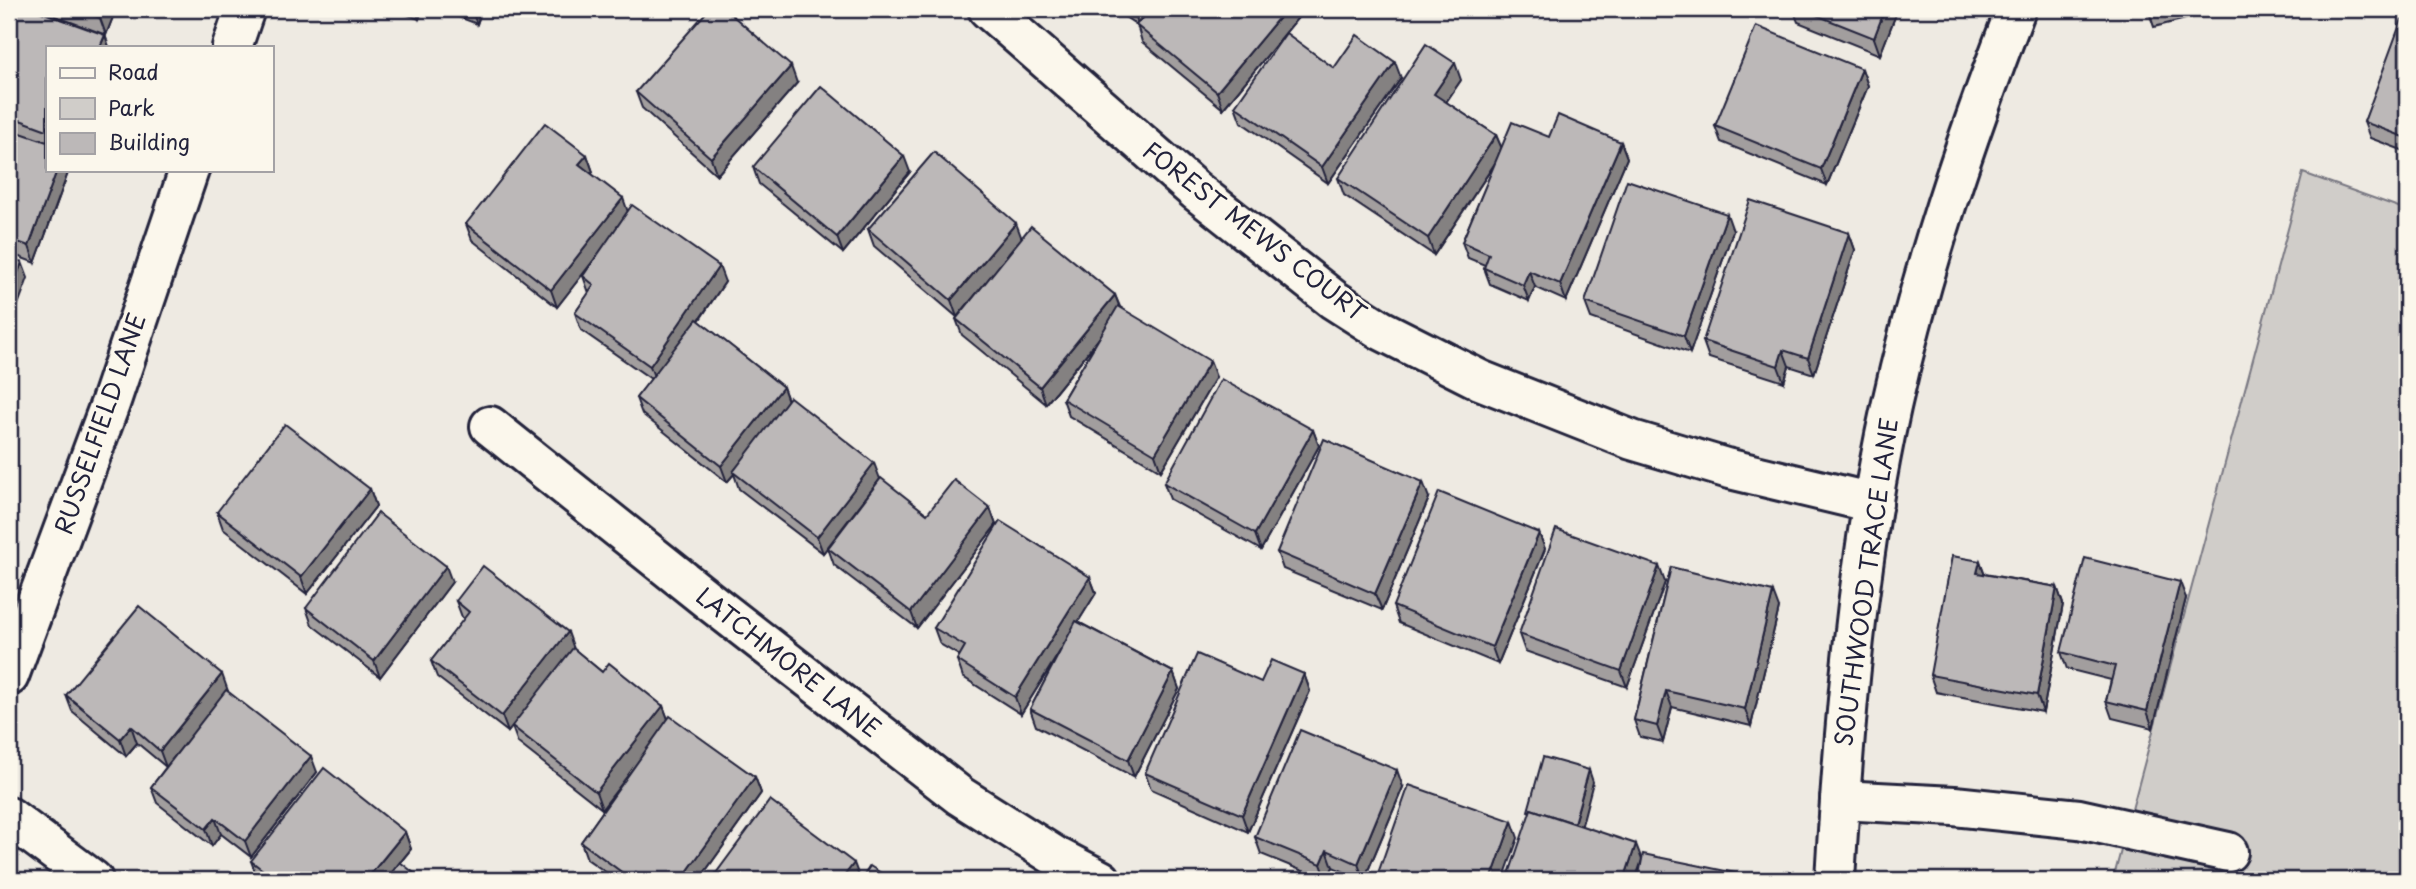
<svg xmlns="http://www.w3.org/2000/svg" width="2416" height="889" font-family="'Playpen Sans',sans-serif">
  <rect width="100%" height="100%" fill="#eeeae2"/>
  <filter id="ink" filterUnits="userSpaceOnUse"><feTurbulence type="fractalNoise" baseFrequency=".0143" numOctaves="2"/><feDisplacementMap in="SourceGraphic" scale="14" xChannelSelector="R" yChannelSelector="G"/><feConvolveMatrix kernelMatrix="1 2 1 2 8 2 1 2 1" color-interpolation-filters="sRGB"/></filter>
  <g filter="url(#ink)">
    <!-- green -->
    <polygon fill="#d0cdc9" stroke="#797882" stroke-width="2" points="2303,173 2407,210 2407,880 2113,880"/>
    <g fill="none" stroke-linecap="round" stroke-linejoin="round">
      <defs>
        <g id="minor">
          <polyline points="988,9 1196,191 1334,300 1381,330 1480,380 1632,440 1726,468 1873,503"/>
          <polyline points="232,47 245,9"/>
          <polyline points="490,426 708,600 960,796 1055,856 1101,880"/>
          <polyline points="9,676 110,404 189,170"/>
          <polyline points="1840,800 1954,806 2079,819 2228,852"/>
          <polyline points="9,817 93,880"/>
          <path d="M1835,880C1844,724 1857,561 1891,407C1921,271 1966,139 2016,9"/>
        </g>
      </defs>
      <!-- minor casing -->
      <use href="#minor" stroke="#22223b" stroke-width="44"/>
      <!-- minor -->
      <use href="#minor" stroke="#fbf7ec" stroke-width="38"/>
    </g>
    <!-- wall -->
    <g fill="#a29e9e" stroke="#22223b" stroke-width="2">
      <polygon points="9,9 105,35 109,47 47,47 47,170 69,170 35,263 9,253"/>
      <polygon points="36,9 116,9 106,35"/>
      <polygon points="391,9 423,9 419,19"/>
      <polygon points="438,9 482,9 477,24"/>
      <polygon points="1113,9 1298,9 1301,14 1223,109 1142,42 1137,25"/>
      <polygon points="1793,9 1898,9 1880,55 1798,22"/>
      <polygon points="2148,9 2225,9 2154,27"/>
      <polygon points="2407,21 2407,152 2370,138 2364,122"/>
      <polygon points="1334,68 1401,78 1328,183 1241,122 1235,106"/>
      <polygon points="1862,69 1868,86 1827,185 1721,142 1715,126"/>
      <polygon points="1461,80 1446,102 1496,135 1501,148 1549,137 1621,142 1627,158 1566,301 1535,287 1529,301 1490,284 1484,268 1485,265 1468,258 1462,242 1496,162 1434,255 1344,195 1338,178"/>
      <polygon points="797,83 717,175 642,108 636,92"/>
      <polygon points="587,155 593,172 591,174 627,212 725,282 699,321 783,387 788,400 880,479 927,514 990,508 996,525 917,628 834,565 828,548 871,492 823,553 739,489 734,474 727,482 642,414 636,398 651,379 581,330 575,313 589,293 583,276 595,258 557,307 472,240 466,224"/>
      <polygon points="753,167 910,172 843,253 759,184"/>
      <polygon points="868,229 1022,237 1115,295 1120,307 1216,377 1161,471 1069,416 1063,399 1097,341 1046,404 962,335 956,319 978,292 957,317 874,246"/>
      <polygon points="1733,231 1690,353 1591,318 1585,302"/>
      <polygon points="1849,233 1855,250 1814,374 1789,366 1784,382 1709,358 1703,341"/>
      <polygon points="1313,430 1319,446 1261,550 1170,499 1164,483"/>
      <polygon points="370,489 376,506 307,594 223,529 217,512"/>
      <polygon points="1429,498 1382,610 1283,569 1277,552"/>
      <polygon points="1539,533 1545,549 1498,664 1399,623 1393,606"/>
      <polygon points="1980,561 1985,574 2057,587 2063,604 2043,712 1936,692 1930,675"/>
      <polygon points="1671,567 1779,608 1751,726 1672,707 1663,742 1640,737 1634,720"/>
      <polygon points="1090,577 1096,593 1078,622 1173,672 1179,689 1134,777 1036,726 1030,709 1062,648 1021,714 963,677 957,660 960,656 940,644 934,628"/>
      <polygon points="452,582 380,677 312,625 306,608"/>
      <polygon points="1665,582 1627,687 1525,651 1519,634"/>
      <polygon points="2186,598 2153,728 2112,718 2106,701 2111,680 2067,669 2061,652"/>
      <polygon points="456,601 574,649 602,672 663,706 668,719 755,777 761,793 699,880 617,880 587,859 581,842 629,774 602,809 518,743 512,727 508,732 437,677 431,661 464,619 462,617"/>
      <polygon points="1304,674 1310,691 1248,832 1151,789 1145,773 1261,682"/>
      <polygon points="228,691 228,692 317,772 251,857 221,834 212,846 157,803 151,787 166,767 137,743 126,756 72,711 66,695"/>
      <polygon points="1403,787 1364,880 1333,867 1327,880 1325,880 1261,854 1255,837"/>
      <polygon points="405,832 411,849 386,880 261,880 257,877 251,861"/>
    </g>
    <!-- shaded-wall -->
    <g fill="#848181" stroke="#22223b" stroke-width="2">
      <polygon points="104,9 116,9 106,35 100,18"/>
      <polygon points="415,9 423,9 419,19"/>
      <polygon points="471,9 482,9 477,24"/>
      <polygon points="1134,9 1151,9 1139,27 1133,10"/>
      <polygon points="1286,9 1298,9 1301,14 1223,109 1217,92"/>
      <polygon points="1885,9 1898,9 1880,55 1874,38"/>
      <polygon points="105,35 109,47 100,47"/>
      <polygon points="1395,62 1401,78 1328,183 1322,167"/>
      <polygon points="1455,63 1461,80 1440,111 1434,94"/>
      <polygon points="791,66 797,83 717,175 711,158"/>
      <polygon points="1862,69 1868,86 1827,185 1821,169"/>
      <polygon points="1496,135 1503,151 1434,255 1428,238"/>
      <polygon points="1621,142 1627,158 1566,301 1560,284"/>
      <polygon points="587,155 593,172 585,181 579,164"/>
      <polygon points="904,156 910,172 843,253 837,237"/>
      <polygon points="57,170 69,170 35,263 29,246"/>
      <polygon points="623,198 629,215 557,307 551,290"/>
      <polygon points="1727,214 1733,231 1690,353 1684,336"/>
      <polygon points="1016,223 1022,239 957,317 951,300"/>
      <polygon points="1849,233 1855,250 1814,374 1808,358"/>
      <polygon points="22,262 28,278 9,329 9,297"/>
      <polygon points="719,266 725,282 656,382 650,366"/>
      <polygon points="1529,271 1535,287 1529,301 1523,285"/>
      <polygon points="1115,295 1121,311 1046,404 1040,387"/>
      <polygon points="1783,350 1789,366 1784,382 1778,366"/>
      <polygon points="1210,361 1216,377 1161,471 1155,454"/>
      <polygon points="783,387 789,404 733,472 734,474 727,482 721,466"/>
      <polygon points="1313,430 1319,446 1261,550 1255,534"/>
      <polygon points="874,463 880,479 823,553 817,537"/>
      <polygon points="1423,482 1429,498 1382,610 1375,594"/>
      <polygon points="370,489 376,506 307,594 301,577"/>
      <polygon points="990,508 996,525 917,628 911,612"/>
      <polygon points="1539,533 1545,549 1498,664 1492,647"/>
      <polygon points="1980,561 1986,578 1977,573"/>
      <polygon points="446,566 452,582 380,677 374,661"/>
      <polygon points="1659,566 1665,582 1627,687 1621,671"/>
      <polygon points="1090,577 1096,593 1021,714 1015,697"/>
      <polygon points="2180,582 2186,598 2153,728 2147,711"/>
      <polygon points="2057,587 2063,604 2043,712 2037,695"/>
      <polygon points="1773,592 1779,608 1751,726 1745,709"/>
      <polygon points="568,632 574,649 508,732 502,716"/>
      <polygon points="1173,672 1179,689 1134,777 1128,760"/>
      <polygon points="222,674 228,691 166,767 160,751"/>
      <polygon points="1304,674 1310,691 1248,832 1242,815"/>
      <polygon points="1666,691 1672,707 1663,742 1657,726"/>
      <polygon points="663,706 669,722 602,809 596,792"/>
      <polygon points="131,726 137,743 126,756 120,739"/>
      <polygon points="311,756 317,772 251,857 245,841"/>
      <polygon points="1397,770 1403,787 1364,880 1358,864"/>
      <polygon points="1589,770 1593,782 1579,836 1574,824"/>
      <polygon points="755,777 761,793 699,880 681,880"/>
      <polygon points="215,818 221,834 212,846 206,829"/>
      <polygon points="1512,821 1518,838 1503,880 1491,880"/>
      <polygon points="405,832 411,849 386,880 366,880"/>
      <polygon points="1636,844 1642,860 1635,880 1624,880"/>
      <polygon points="1327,850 1333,867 1327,880 1321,864"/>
      <polygon points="854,863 860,879 859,880 841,880"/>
      <polygon points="636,872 639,880 632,880 631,879"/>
    </g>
    <!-- building -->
    <g fill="#bcb8b8" stroke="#22223b" stroke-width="2">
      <polygon points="9,9 33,9 105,35 100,47 47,47 47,130 9,116"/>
      <polygon points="74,9 104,9 100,18"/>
      <polygon points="709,9 725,9 791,66 711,158 636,92"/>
      <polygon points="1150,9 1286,9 1217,92 1136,25"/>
      <polygon points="1801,9 1885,9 1874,38"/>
      <polygon points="2148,9 2175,9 2149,15"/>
      <polygon points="2402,19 2407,21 2407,138 2364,122"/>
      <polygon points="1756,26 1862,69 1821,169 1715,126"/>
      <polygon points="1286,33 1334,68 1357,35 1395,62 1322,167 1235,106"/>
      <polygon points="1426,44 1455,63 1434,94 1496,135 1428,238 1338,178"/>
      <polygon points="821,86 904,156 837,237 753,167"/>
      <polygon points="1558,115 1621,142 1560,284 1529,271 1523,285 1484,268 1489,254 1462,242 1512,122 1549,137"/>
      <polygon points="545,123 587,155 579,164 623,198 551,290 466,224"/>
      <polygon points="9,129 47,142 47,170 57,170 29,246 9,239"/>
      <polygon points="934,152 1016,223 951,300 868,229"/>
      <polygon points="1627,180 1727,214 1684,336 1585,302"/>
      <polygon points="1750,200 1849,233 1808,358 1783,350 1778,366 1703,341"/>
      <polygon points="632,205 719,266 650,366 575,313 594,285 583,276"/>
      <polygon points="1031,226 1115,295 1040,387 956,319"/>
      <polygon points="9,257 22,262 9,297"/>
      <polygon points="1118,306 1210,361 1155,454 1063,399"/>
      <polygon points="697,319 783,387 721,466 636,398"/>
      <polygon points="1221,379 1313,430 1255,534 1164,483"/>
      <polygon points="790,397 874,463 817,537 733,472"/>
      <polygon points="285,424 370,489 301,577 217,512"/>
      <polygon points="1324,439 1423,482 1375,594 1277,552"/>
      <polygon points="881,478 927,514 954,480 990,508 911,612 828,548"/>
      <polygon points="1439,492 1539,533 1492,647 1393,606"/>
      <polygon points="378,513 446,566 374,661 306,608"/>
      <polygon points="1000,521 1090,577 1015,697 957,660 965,646 934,628"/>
      <polygon points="1556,529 1659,566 1621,671 1519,634"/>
      <polygon points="1952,556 1980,561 1977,573 2057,587 2037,695 1930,675"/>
      <polygon points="2085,558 2180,582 2147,711 2106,701 2115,666 2061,652"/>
      <polygon points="483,566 568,632 502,716 431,661 469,612 456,601"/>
      <polygon points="1671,567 1773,592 1745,709 1666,691 1657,726 1634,720"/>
      <polygon points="139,606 222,674 160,751 131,726 120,739 66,695"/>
      <polygon points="1076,621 1173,672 1128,760 1030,709"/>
      <polygon points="573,648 602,672 609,663 663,706 596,792 512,726"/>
      <polygon points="1197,654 1261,682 1271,660 1304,674 1242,815 1145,773"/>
      <polygon points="226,690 311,756 245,841 215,818 206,829 151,787"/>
      <polygon points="670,716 755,777 681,880 647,880 636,872 631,879 581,842"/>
      <polygon points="1300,730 1397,770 1358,864 1327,850 1321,864 1255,837"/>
      <polygon points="1543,757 1589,770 1574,823 1531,809 1530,812 1528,811"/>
      <polygon points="324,768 405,832 366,880 276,880 251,861"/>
      <polygon points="1409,785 1512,821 1491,880 1376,879"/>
      <polygon points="770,800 854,863 841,880 711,880"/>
      <polygon points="1531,809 1636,844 1624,880 1507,880"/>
      <polygon points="1643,854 1750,876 1749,880 1638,880"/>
      <polygon points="400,862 423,880 386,880"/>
      <polygon points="870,866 892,880 861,880"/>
    </g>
  </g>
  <g text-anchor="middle" stroke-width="6" stroke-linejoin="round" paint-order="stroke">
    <!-- street labels -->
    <g font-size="24" fill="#22223b" stroke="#fbf7ec">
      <text transform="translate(1254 232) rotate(38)" y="8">FOREST MEWS COURT</text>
      <text transform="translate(101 424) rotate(-71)" y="8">RUSSELFIELD LANE</text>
      <text transform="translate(1867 582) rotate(-82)" y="8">SOUTHWOOD TRACE LANE</text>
      <text transform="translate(788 663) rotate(38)" y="8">LATCHMORE LANE</text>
    </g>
  </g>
  <!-- margin -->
  <rect width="2416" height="889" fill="none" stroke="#fbf7ec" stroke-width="35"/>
  <rect x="18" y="18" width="2381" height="854" fill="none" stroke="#22223b" stroke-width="2.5" filter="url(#ink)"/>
  <!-- legend -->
  <rect x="46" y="46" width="228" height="126" fill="#fbf7ec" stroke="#a4a2a5" stroke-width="2"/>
  <rect x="60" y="68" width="35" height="10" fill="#fbf7ec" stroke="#a4a2a5" stroke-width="2"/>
  <text x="108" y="80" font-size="21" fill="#22223b">Road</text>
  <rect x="60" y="98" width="35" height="21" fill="#d0cdc9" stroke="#a4a2a5" stroke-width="2"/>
  <text x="108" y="116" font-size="21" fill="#22223b">Park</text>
  <rect x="60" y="133" width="35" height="21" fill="#bcb8b8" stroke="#a4a2a5" stroke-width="2"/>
  <text x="108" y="150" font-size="21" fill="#22223b">Building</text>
</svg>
